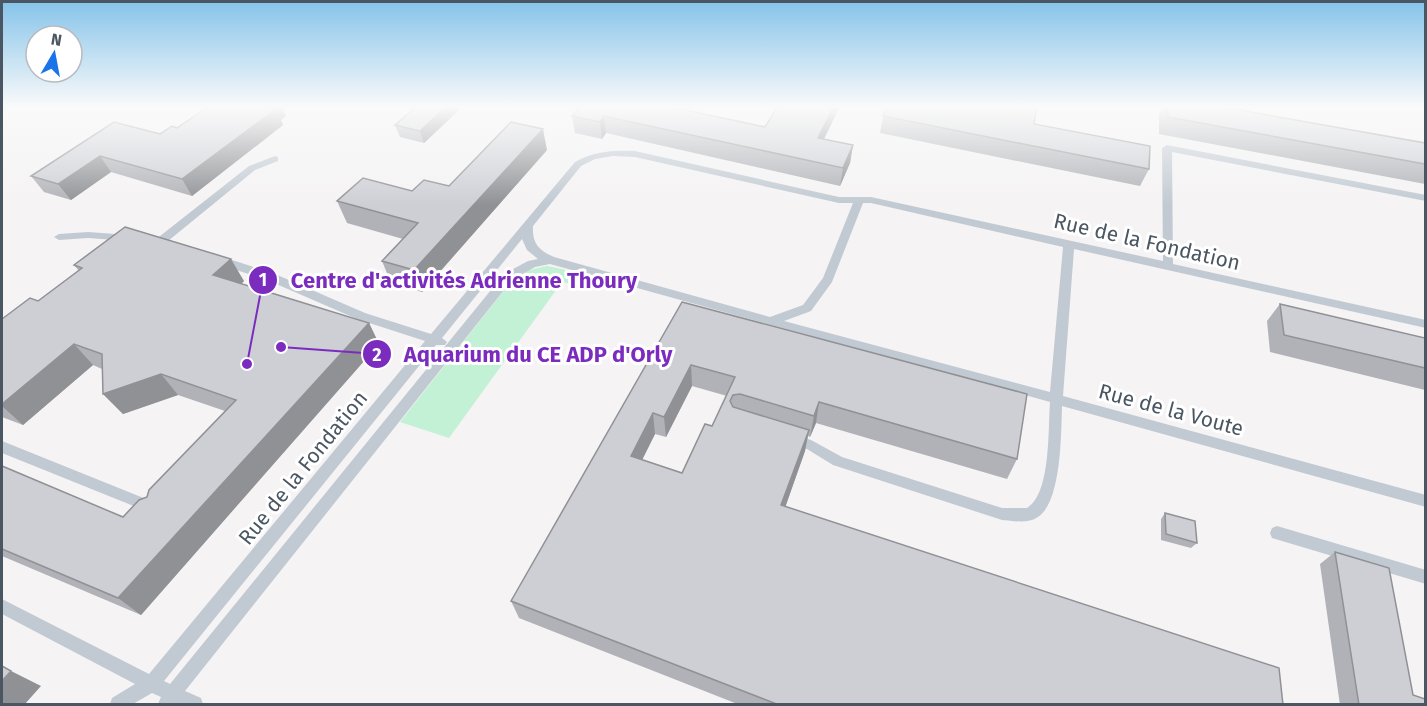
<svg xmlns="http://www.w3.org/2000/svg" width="1427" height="706" font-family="'Fira Sans',sans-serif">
  <rect width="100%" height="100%" fill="#f5f3f3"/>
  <!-- green -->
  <polygon fill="#c3f1d5" points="547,266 576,272 577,282 572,284 562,282 449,438 400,422 513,279 529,270"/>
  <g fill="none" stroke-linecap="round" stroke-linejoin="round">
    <!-- lane -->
    <g fill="#c1cad2" fill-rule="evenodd">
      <path d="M1167,145L1426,195V201L1172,152L1173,264L1426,320V328L1074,249L1063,396L1426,495V507L1062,406C1061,432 1062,501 1038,517C1028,524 1014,521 1002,520L833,465L807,449L786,443L784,439L786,435L791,434L811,440L842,457L1002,508H1027C1051,494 1048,429 1050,402L550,264L535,267L512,280L185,691L201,698L203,704H158L161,697L152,693L133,704H110L112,698L135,684L2,614V599L149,674L425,341L357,319L267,280L215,263L214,260L215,257H223L275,274L365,313L431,334L575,162C594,151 614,150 635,151L839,197H871L1163,261L1162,148ZM613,156L635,157L839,203H853L823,278L803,305L770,317L554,257C538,250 532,243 533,226L581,166L595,159ZM863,203H871L1063,247L1050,392L784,321L811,311L832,282ZM522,239L527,250L538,259L528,261L504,274L170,684L164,681L436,345H445L447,342L442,338Z"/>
      <polygon points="275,156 278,157 278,161 255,170 168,241 172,244 171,246 167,248 155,244 154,242 155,240 249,166"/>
      <polygon points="88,232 128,235 133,238 128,241 88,238 59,240 54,237 59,234"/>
      <polygon points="2,441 156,503 158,507 156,511 151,513 2,453"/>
      <polygon points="1277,526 1426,570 1426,584 1272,538 1270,533 1272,528"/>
    </g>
  </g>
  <!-- wall -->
  <g fill="#b0b2b7" fill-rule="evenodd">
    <polygon points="417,106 458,106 459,110 424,143 400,137 395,125"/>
    <polygon points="581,106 765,127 778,106 840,106 824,139 853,145 850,163 840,186 606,133 602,139 575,133 572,116"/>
    <polygon points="1163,106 1217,106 1425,143 1425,184 1159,134 1159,114"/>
    <polygon points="286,116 281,120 283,125 192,196 111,172 71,200 44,192 31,176 160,134 177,128"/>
    <polygon points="883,116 1034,124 1149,169 1140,186 880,133"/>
    <polygon points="547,150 422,292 391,283 382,261 403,239 347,223 337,201 449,186"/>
    <polygon points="74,265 244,281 241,284 369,323 379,344 141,615 2,556 2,466 123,517 147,497 225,411 178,395 123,414 103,394 102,369 93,365 23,425 2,417 2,319 38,301 79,271"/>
    <path d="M682,302L1017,459L1007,479L816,423L810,437L808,436L805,451L785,507L1283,705H740L519,618L511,601ZM692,386L727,396L712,426L682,473L642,460L655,434L666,437Z"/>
    <polygon points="1280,304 1425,338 1425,390 1270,352 1267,321"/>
    <polygon points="1165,513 1197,543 1191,548 1161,540 1161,519"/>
    <polygon points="1335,552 1413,695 1425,705 1340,705 1320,564"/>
  </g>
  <!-- shaded-wall -->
  <g fill="#909195">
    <polygon points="270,106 282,106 286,116 281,120 283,125 192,196 182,179"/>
    <polygon points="447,106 458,106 459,110 424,143 420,131"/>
    <polygon points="834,106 840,106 816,155 818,138"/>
    <polygon points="604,116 606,133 602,139 600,122"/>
    <polygon points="543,129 547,150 422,292 414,270"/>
    <polygon points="853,145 850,163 840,186 843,168"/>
    <polygon points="100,156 111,172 71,200 58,184"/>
    <polygon points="231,259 244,281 227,297 213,275"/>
    <polygon points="369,323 379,344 141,615 118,598"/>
    <polygon points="74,344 93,365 23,425 2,406 2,404"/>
    <polygon points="691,365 692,386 666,437 664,417"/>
    <polygon points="161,374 178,395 123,414 103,394"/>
    <polygon points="819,402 816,423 810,437 814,416"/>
    <polygon points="653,413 655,434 634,476 631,456"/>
    <polygon points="809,430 805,451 779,525 781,505"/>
    <polygon points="11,671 41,686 24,705 2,705 2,681"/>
  </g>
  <!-- building -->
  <g fill="#cdcfd5" stroke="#909195" stroke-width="1.5" fill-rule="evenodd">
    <polygon points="209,106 270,106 268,107 276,109 182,179 100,156 58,184 31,176 114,122 160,134 172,126 177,128"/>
    <polygon points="417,106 447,106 420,131 395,125"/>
    <polygon points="581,106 666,106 765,127 778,106 834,106 818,138 853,145 843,168 604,116 600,122 572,116"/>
    <polygon points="887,106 1037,106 1034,124 1150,146 1149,169 883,116"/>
    <polygon points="1167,106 1217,106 1425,143 1425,164 1168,117"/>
    <polygon points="511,122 543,129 414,270 382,261 418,223 337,201 363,178 412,191 424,180 449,186"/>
    <polygon points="125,227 231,259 213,275 369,323 118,598 2,549 2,466 123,517 139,500 147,497 149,490 236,400 161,374 103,394 102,354 74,344 2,404 2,319 30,298 38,301 82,268 74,265"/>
    <path d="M682,302L1027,394L1017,459L819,402L814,416L740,394L733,395L730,401L733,407L809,430L781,505L1279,668L1283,705H779L511,601ZM691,365L735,377L712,426L705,424L682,473L631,456L653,413L664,417Z"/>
    <polygon points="1280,304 1425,338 1425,368 1284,335"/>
    <polygon points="1165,513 1195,521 1197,543 1166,534"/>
    <polygon points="1335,552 1389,568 1413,695 1425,699 1425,705 1359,705"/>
    <polygon points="2,666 11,671 2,681"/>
  </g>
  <!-- sky -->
  <linearGradient id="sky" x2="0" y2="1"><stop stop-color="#85c3ea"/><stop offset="0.52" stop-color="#fafafa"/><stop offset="1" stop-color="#fafafa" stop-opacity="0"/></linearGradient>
  <rect width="1427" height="205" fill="url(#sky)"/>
  <g text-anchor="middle" stroke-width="6" stroke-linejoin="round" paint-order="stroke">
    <!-- street labels -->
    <g font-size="21" fill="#4a5661" stroke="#fff">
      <text transform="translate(1147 242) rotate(13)" y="7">Rue de la Fondation</text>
      <text transform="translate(1171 410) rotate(15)" y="7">Rue de la Voute</text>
      <text transform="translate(303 468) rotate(-51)" y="7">Rue de la Fondation</text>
    </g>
  </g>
  <!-- callouts -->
  <path fill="none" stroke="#7b2cbf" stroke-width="2" d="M247 364L263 280M281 347L377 354"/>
  <g fill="#7b2cbf" stroke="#fff" stroke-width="2">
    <circle cx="247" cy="364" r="6"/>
    <circle cx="281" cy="347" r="6"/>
    <circle cx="263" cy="280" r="15"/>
    <circle cx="377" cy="354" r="15"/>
  </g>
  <g font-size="18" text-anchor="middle" font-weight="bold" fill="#fff">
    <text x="263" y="286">1</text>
    <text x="377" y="361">2</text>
  </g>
  <g font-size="22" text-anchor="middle" font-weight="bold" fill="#7b2cbf" stroke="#fff" stroke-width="6" stroke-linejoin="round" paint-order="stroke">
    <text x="464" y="288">Centre d'activités Adrienne Thoury</text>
    <text x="538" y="362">Aquarium du CE ADP d'Orly</text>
  </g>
  <!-- border -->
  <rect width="1427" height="706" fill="none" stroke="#4a5661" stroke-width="6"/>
  <!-- north arrow -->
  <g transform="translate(54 54) rotate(10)"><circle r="28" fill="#ffffff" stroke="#b7bbc0" stroke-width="1.5"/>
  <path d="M0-4.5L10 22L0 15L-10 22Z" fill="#1a73e8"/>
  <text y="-9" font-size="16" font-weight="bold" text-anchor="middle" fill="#4a5661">N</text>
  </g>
</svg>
